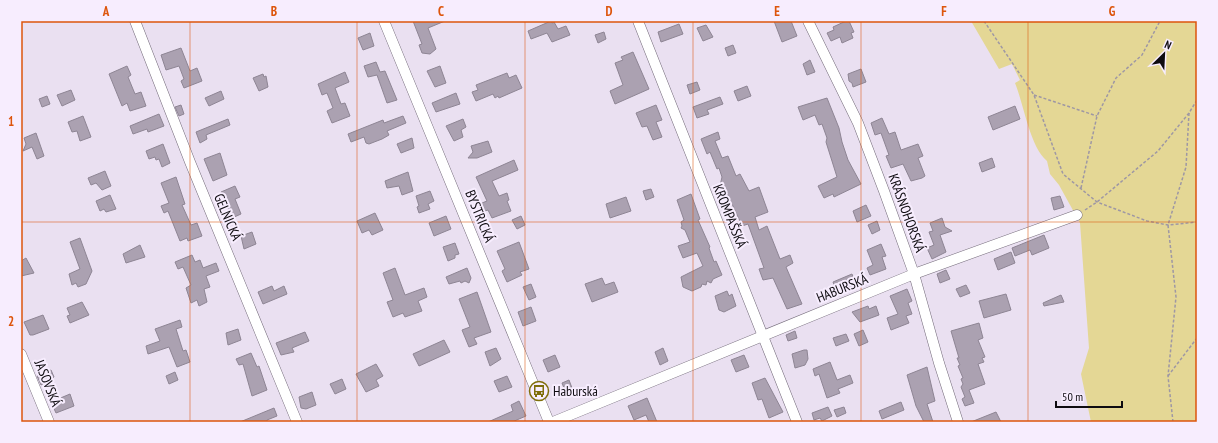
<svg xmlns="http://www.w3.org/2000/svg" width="1218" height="443" font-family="'PT Sans Narrow',sans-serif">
  <rect width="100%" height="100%" fill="#eae0f1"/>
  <!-- green -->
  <path fill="#e4d795" d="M971,21H1197V422H1091L1081,374L1089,348L1080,223L1059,185L1050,174L1047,161C1030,147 1024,105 1015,83L1020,80L1012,64L999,69Z"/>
  <!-- building -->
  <g fill="#aba1b1" stroke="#8e8594">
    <polygon points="413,21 445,21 428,28 436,49 430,54 422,53 419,45 422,44"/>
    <polygon points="551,21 552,23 554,22 558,29 566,26 570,35 552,42 547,33 531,39 528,31"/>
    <polygon points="774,21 791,21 797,36 782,42"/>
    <polygon points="846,21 849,21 854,32 851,33 853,38 842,43 840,37 831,41 827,33 834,30 833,27"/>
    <polygon points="679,24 683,34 661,42 658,32"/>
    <polygon points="706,25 713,37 703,41 697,28"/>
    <polygon points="604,32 606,39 598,43 595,35"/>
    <polygon points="370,33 374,46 363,50 358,38"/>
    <polygon points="733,45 736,53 728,56 725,48"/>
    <polygon points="181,48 190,71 197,68 202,81 184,88 181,81 184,79 179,66 166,70 161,55"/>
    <polygon points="633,52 649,89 615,104 610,91 623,85 615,63 623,60 621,57"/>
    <polygon points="810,60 815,72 807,75 803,64"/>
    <polygon points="376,62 380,72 385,71 397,100 387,103 377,75 368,77 364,66"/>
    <polygon points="127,66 131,75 128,77 135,94 141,92 146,106 130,111 127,103 122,106 109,74"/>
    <polygon points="440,66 446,83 435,87 427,71"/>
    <polygon points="861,69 866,82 853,87 852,83 849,81 848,74"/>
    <polygon points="345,72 349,82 335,88 341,104 345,103 350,116 332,123 327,111 333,108 327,93 322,95 318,84"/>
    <polygon points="507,73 509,78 516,75 522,88 499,98 498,96 495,98 493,94 476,101 472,92 478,90 476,85"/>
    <polygon points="263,74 264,77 266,76 268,87 259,91 253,78"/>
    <polygon points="697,82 700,90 690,94 687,85"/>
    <polygon points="747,86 751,96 738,101 734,91"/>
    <polygon points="71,90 75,100 62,106 57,95"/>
    <polygon points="221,91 224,99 209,106 205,98"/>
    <polygon points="456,93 460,104 436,112 432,103"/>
    <polygon points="47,96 50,104 42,107 39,99"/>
    <polygon points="720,97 723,104 707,110 709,114 697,118 693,107"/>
    <polygon points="827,98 839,128 842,142 848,160 861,184 834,197 833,194 824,198 818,186 837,177 826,142 827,138 822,124 819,125 815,115 803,120 798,107"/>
    <polygon points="181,105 184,114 179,116 175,107"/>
    <polygon points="656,105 662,120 656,122 662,137 653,140 647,126 642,127 636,113"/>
    <polygon points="1015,106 1020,119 993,130 988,117"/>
    <polygon points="159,114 164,126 148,132 147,129 133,134 130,126"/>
    <polygon points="83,116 91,137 80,141 77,131 72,132 68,122"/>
    <polygon points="403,116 406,123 387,131 389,135 382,139 369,144 366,143 364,137 351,142 348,134 383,120 384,123"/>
    <polygon points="882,118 889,134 895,132 901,150 918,144 923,156 918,158 925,176 922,178 911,181 903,164 891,168 886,156 889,155 881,133 875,135 871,123"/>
    <polygon points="228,119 230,125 206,135 207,139 200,143 196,132"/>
    <polygon points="463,119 466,127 461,130 463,137 454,141 446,126"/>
    <polygon points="718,132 720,139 715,141 722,158 728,156 736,176 740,174 749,191 759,187 768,212 755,217 759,230 767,226 780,259 790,255 793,263 786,267 802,304 787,309 773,278 763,280 759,269 764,268 748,224 742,226 728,195 719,190 722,177 719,168 717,169 710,152 707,154 701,139"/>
    <polygon points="36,133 44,156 37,159 32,147 23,151 26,144 24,138"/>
    <polygon points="412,138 414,148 401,153 397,144"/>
    <polygon points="488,141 492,152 477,158 468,158 473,152 471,146"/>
    <polygon points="163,144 170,163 162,167 159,159 156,160 155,157 149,159 146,151"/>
    <polygon points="220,153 227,175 213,181 204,159"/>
    <polygon points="992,158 995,167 982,172 979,163"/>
    <polygon points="514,160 518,170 492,181 499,196 507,193 509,200 507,201 511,211 492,218 488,210 485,211 482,203 487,201 476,177"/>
    <polygon points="105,171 111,186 102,190 96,183 91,185 88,178"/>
    <polygon points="408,172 413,191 402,195 399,186 387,188 385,181"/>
    <polygon points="176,177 185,204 182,205 191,225 197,223 202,236 188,241 187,238 180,241 168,211 164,213 161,206 169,203 161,183"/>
    <polygon points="235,186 240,197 235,199 241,214 232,218 221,192"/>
    <polygon points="651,189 654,197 646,200 643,191"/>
    <polygon points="430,191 434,201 428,204 430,209 419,213 417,207 419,206 416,196"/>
    <polygon points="691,194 700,219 698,220 710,247 709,248 714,262 716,261 722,275 713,279 711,283 707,281 706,285 702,284 701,287 692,291 683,287 681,277 703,266 697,253 683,258 678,246 690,242 685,230 681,228 682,226 681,222 684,220 677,200"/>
    <polygon points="110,195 116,209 106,212 104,209 100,211 96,201"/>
    <polygon points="1060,196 1064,207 1054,210 1051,198"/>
    <polygon points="626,197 631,211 610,218 606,204"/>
    <polygon points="866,205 871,216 857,222 853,211"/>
    <polygon points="375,213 383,230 372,235 369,230 362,233 357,221"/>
    <polygon points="446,216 451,229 434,236 429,223"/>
    <polygon points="521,216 525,225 517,229 512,220"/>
    <polygon points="942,218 945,227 952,231 940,235 946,252 932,259 927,248 934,245 929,232 933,231 930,223"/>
    <polygon points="877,221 880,230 872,234 868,225"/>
    <polygon points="252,232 256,244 244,249 241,236"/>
    <polygon points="1044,235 1049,248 1032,255 1030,250 1015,256 1012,248"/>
    <polygon points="80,238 92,271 86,284 78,287 76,283 72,285 69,274 80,269 70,242"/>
    <polygon points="519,242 529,269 520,272 522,275 507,282 502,271 505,269 497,251"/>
    <polygon points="455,243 459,254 455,255 455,258 448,261 443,247"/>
    <polygon points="881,244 886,256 882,257 886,269 870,275 867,268 873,265 867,250"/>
    <polygon points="140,245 145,257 126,263 123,254"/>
    <polygon points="1011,252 1015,263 998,270 994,259"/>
    <polygon points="192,255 195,262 200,260 203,268 216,263 219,271 206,276 210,287 204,289 207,302 199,306 197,300 191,303 186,288 191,285 183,267 178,269 175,262"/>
    <polygon points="26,258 34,273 21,276 21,261"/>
    <polygon points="395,268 405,295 424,288 427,297 418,301 422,311 405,317 403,313 393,317 387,302 393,300 383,273"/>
    <polygon points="467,268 471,278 469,283 465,281 461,283 460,281 449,284 446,277"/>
    <polygon points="946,270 950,279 940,283 937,274"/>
    <polygon points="852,274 856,285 842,291 841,288 836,290 833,282"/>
    <polygon points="602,278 605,285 614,282 618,292 592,302 585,284"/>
    <polygon points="531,284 536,297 529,300 523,287"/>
    <polygon points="966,285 970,293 960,297 956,289"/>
    <polygon points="272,286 274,291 284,286 287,294 263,304 258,292"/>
    <polygon points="907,289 912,301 908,303 912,314 906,316 909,323 891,330 887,318 898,314 890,296"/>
    <polygon points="727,291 729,296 732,294 736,306 724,312 719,310 715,296"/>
    <polygon points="477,292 491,332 474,338 477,344 469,347 462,330 470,327 459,299"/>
    <polygon points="1006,294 1011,310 984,318 979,301"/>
    <polygon points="1061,295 1064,302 1044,306 1043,303"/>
    <polygon points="82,302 89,315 70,323 67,316 70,315 67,308"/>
    <polygon points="868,306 869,309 876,306 879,315 860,322 852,312"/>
    <polygon points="531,307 536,321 523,326 518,312"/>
    <polygon points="43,315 49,329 33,335 30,335 24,322"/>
    <polygon points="180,320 182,327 176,329 183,351 186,350 190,362 177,367 169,347 148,354 146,346 160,341 155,329"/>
    <polygon points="979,323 983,338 978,340 985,357 982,358 984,362 978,364 985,384 969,390 974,403 965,406 962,399 965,397 961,387 963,384 961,379 963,378 958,366 960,365 957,358 959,358 951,331"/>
    <polygon points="238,329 241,340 228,345 226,333"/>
    <polygon points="863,330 868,342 859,346 854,334"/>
    <polygon points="795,331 797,338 788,341 786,335"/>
    <polygon points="305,332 309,341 292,348 294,352 281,355 276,343"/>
    <polygon points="846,334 849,341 836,346 833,338"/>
    <polygon points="444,340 450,352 419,366 413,354"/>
    <polygon points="496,348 501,359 490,366 485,352"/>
    <polygon points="663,348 668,361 660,365 655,352"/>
    <polygon points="804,350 807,350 808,359 805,365 795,368 792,354"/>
    <polygon points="251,353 257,367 259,366 267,390 252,396 243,364 239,365 236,359"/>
    <polygon points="555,355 560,367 548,372 543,360"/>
    <polygon points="744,355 749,367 736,372 731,360"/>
    <polygon points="830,362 837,380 850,375 853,383 838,389 840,393 827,398 819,374 815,376 813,369"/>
    <polygon points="376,364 383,376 376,380 379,386 366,392 356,374"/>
    <polygon points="927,367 935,401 927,404 933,422 924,422 916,406 907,375"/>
    <polygon points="51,370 54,377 41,385 37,376"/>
    <polygon points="175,372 178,380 169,384 166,376"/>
    <polygon points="507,376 512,387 499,392 494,381"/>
    <polygon points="765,378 783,412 769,418 762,399 758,400 752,383"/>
    <polygon points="342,379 346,389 335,394 330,384"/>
    <polygon points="569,380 572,388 564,388 562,383"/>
    <polygon points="312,392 316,405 306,409 301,408 299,397"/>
    <polygon points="70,394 74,406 56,413 51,402"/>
    <polygon points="647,398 657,422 649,422 646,415 634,420 628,406"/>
    <polygon points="519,401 526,416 512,422 488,422 513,411 511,405"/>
    <polygon points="901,402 904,410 882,419 879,411"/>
    <polygon points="828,407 832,416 822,421 820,418 814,420 812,413"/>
    <polygon points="844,407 846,413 837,417 834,410"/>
    <polygon points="274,408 277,416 267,420 267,422 240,422"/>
    <polygon points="996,412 1001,422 971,422"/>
  </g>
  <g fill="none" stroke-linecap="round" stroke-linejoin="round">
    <defs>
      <g id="street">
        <polyline points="135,21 190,162 297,422"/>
        <polyline points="384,21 549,422"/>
        <polyline points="638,21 797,422"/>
        <polyline points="808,21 858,123 884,191 914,274 939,363 958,422"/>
        <polyline points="21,354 49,422"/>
        <polyline points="553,422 914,274 1077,215"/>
      </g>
    </defs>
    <!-- street casing -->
    <use href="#street" stroke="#756c7b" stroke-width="11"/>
    <!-- path -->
    <g stroke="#9e97a4" stroke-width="1.5" stroke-dasharray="3 2" stroke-linecap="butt">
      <polyline points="984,21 1034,95 1063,174 1097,202 1147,221 1168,225 1197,222"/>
      <polyline points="1034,95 1097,116"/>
      <polyline points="1081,188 1097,116 1116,78 1142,55 1160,21"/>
      <polyline points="1085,210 1097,202 1158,151 1189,113 1197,100"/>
      <polyline points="1168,376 1197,338"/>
      <polyline points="1173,422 1168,376 1176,297 1168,225 1186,167 1189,113"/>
    </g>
    <!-- street -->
    <use href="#street" stroke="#fff" stroke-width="10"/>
  </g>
  <!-- grid -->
  <path fill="none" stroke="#dd550c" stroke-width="1" stroke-opacity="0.55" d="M190,21V422M357,21V422M525,21V422M693,21V422M861,21V422M1028,21V422M21,222H1197"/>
  <!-- icons -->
  <defs>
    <symbol id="bus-ring" viewBox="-11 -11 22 22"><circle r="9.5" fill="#f7edfe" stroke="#7f6e0a" stroke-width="1.5"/><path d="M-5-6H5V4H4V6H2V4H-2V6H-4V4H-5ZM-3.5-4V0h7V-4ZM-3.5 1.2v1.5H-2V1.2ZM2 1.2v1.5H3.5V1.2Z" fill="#7f6e0a"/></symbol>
  </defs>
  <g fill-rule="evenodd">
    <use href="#bus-ring" x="528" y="380" width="22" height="22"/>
  </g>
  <g text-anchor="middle" stroke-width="4" stroke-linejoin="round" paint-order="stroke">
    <!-- street labels -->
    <g font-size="14" fill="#0e0b10" stroke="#f7edfe">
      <text transform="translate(907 213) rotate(70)" y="5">KRÁSNOHORSKÁ</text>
      <text transform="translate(480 216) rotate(68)" y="5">BYSTRICKÁ</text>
      <text transform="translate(730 216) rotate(68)" y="5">KROMPAŠSKÁ</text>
      <text transform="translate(228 217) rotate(67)" y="5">GELNICKÁ</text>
      <text transform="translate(842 288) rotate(-22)" y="5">HABURSKÁ</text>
      <text transform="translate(48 383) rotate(68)" y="5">JASOVSKÁ</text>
    </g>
    <!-- poi labels -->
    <g font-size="14" fill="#0e0b10" stroke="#f7edfe" text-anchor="start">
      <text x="553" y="396">Haburská</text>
    </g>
  </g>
  <!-- border -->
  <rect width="1218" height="443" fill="none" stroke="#f7edfe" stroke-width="44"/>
  <!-- north arrow -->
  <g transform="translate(1164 54) rotate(24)" stroke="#f7edfe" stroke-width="3" paint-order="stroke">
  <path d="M0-3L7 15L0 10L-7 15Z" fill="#0e0b10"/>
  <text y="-6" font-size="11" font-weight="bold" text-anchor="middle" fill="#0e0b10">N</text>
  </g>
  <!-- scale -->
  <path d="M1056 401v6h66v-6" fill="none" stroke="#0e0b10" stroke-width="2"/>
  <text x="1062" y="401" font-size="12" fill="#0e0b10" stroke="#f7edfe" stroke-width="3" paint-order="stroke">50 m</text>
  <rect x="22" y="22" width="1174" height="399" fill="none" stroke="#dd550c" stroke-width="1.5"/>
  <g font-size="13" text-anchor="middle" font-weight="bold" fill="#dd550c">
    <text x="106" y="16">A</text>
    <text x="274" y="16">B</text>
    <text x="441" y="16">C</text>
    <text x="609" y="16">D</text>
    <text x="777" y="16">E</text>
    <text x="944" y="16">F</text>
    <text x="1112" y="16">G</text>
    <text x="11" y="126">1</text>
    <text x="11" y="326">2</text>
  </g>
</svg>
